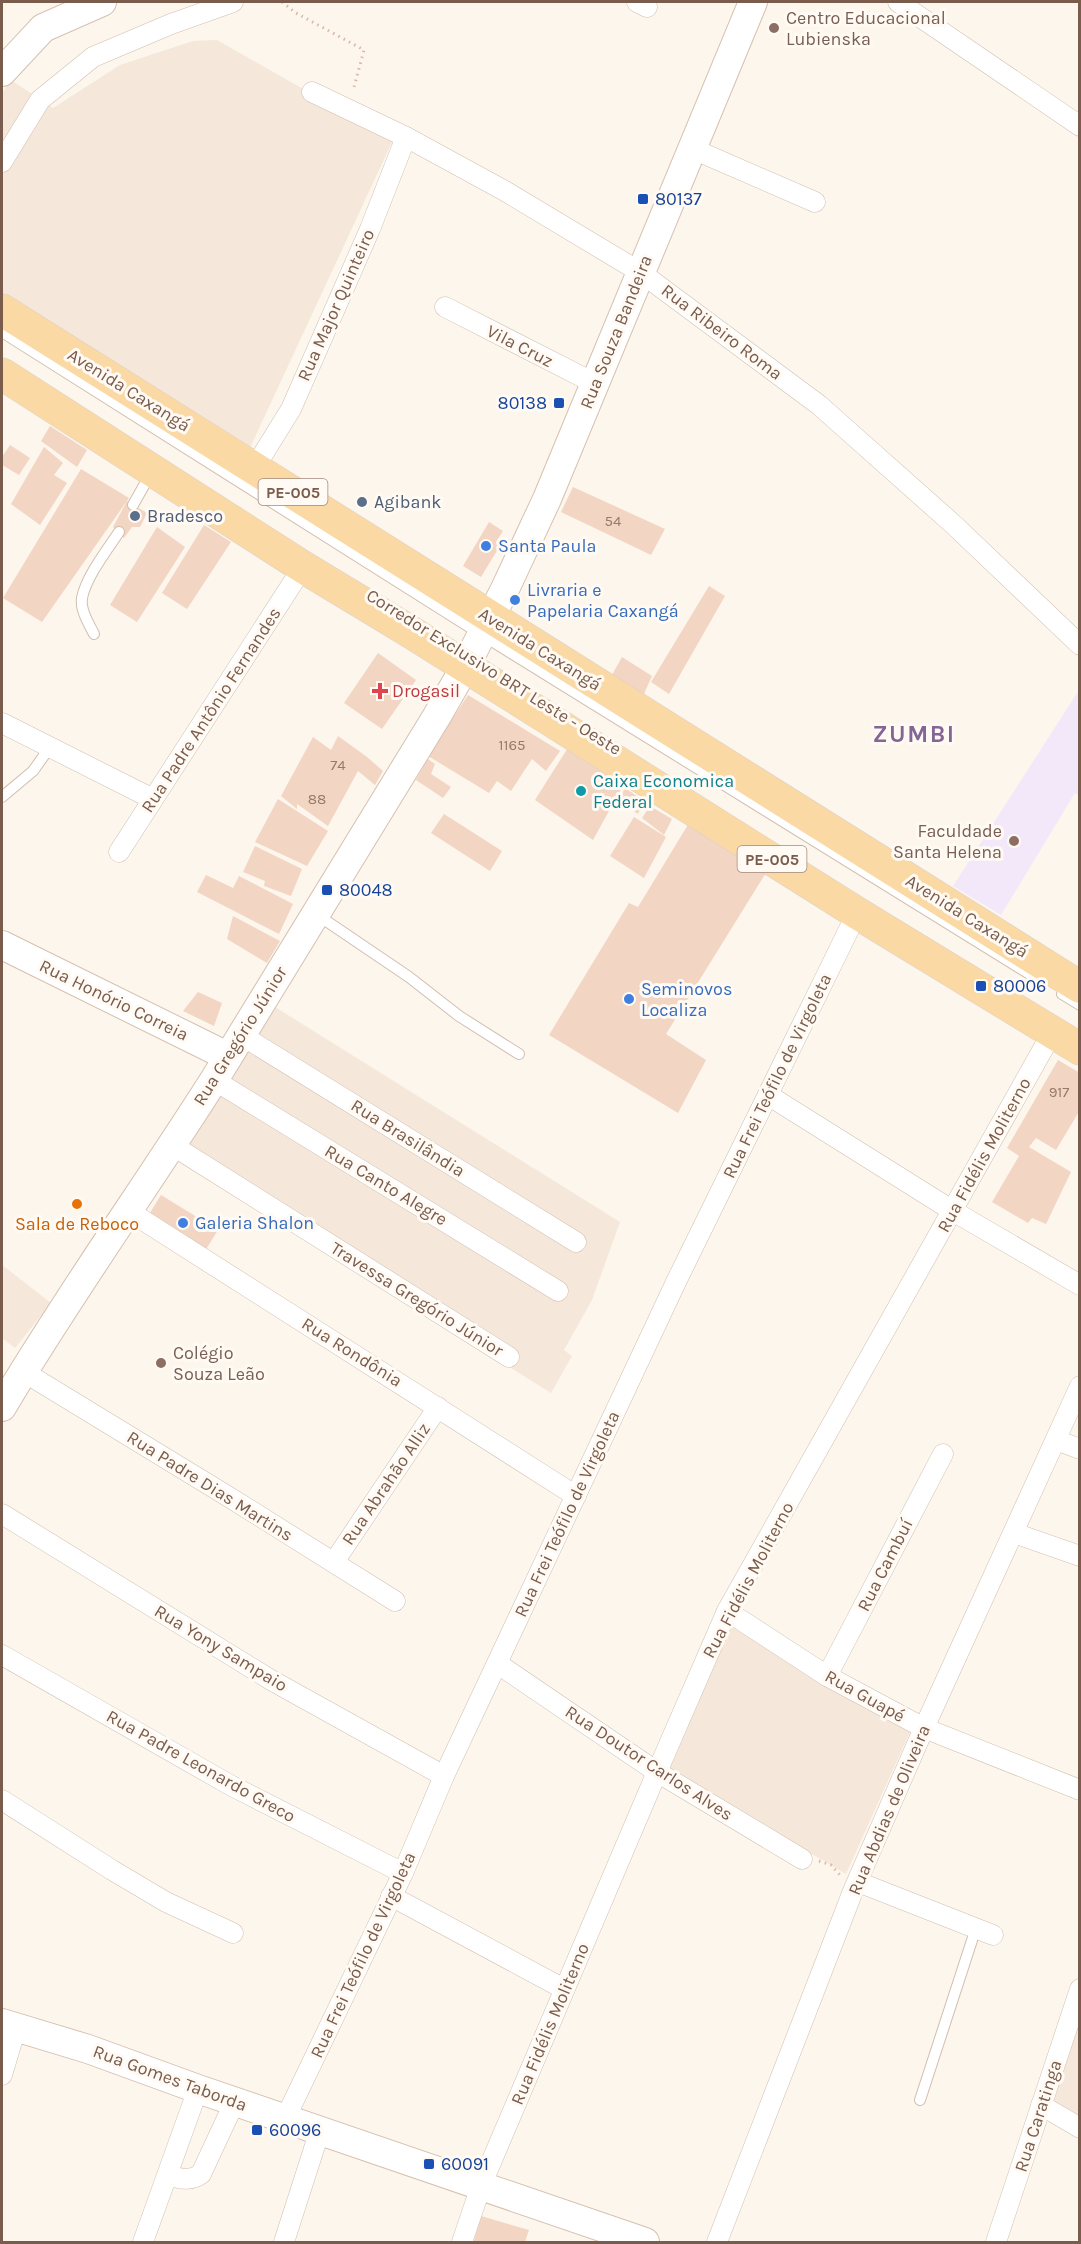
<svg xmlns="http://www.w3.org/2000/svg" width="1081" height="2244" font-family="Karla,sans-serif">
  <rect width="100%" height="100%" fill="#fdf6ec"/>
  <!-- residential -->
  <g fill="#f5e8da">
    <polygon points="217,40 393,140 249,450 2,301 2,93 11,80 53,108 120,65 193,41"/>
    <polygon points="267,1002 620,1222 592,1300 564,1350 572,1356 551,1393 170,1157"/>
    <polygon points="2,1265 51,1303 15,1348 2,1338"/>
    <polygon points="729,1622 911,1730 846,1874 668,1769"/>
    <polygon points="1079,2012 1079,2120 1049,2102"/>
  </g>
  <!-- education -->
  <polygon fill="#f3e8fa" points="1079,690 1079,796 1075,793 1001,915 953,886"/>
  <!-- building -->
  <g fill="#f3d5c3">
    <polygon points="50,426 87,450 77,467 41,441"/>
    <polygon points="10,445 30,458 19,475 2,465 2,457"/>
    <polygon points="44,447 63,463 54,475 67,483 40,525 11,504"/>
    <polygon points="81,469 129,498 42,622 3,598"/>
    <polygon points="573,487 665,529 651,555 561,512"/>
    <polygon points="127,501 147,513 140,527 132,527 124,538 113,527"/>
    <polygon points="489,522 503,531 496,542 498,549 481,577 463,566"/>
    <polygon points="204,525 231,542 187,609 162,593"/>
    <polygon points="157,527 185,547 137,622 110,605"/>
    <polygon points="709,586 725,596 669,694 651,682"/>
    <polygon points="378,653 416,680 382,729 344,703"/>
    <polygon points="622,657 652,676 643,696 612,675"/>
    <polygon points="468,695 560,751 546,771 532,759 511,791 497,781 489,793 428,756"/>
    <polygon points="338,736 367,757 383,771 375,785 358,771 328,826 297,804 297,809 281,796 313,737 331,750"/>
    <polygon points="569,746 625,782 593,840 535,800"/>
    <polygon points="428,759 435,764 431,774 451,787 443,798 416,780"/>
    <polygon points="625,788 644,801 638,814 619,800"/>
    <polygon points="278,799 328,831 307,866 255,842"/>
    <polygon points="650,806 672,819 664,835 642,818"/>
    <polygon points="444,814 502,851 490,871 431,833"/>
    <polygon points="634,817 666,837 644,878 610,856"/>
    <polygon points="692,818 769,868 666,1034 706,1060 678,1113 549,1035 629,903 638,907"/>
    <polygon points="255,846 302,869 291,896 264,886 265,881 243,872"/>
    <polygon points="206,875 233,888 239,876 293,904 279,934 197,892"/>
    <polygon points="233,916 280,941 267,963 227,939"/>
    <polygon points="198,992 222,1003 214,1026 183,1011"/>
    <polygon points="1058,1060 1080,1073 1080,1110 1056,1150 1036,1138 1029,1147 1071,1172 1046,1224 1032,1218 1028,1223 992,1202 1019,1156 1007,1148"/>
    <polygon points="161,1195 218,1230 205,1251 148,1216"/>
    <polygon points="481,2216 529,2230 525,2242 474,2241"/>
  </g>
  <g fill="none" stroke-linecap="round" stroke-linejoin="round">
    <defs>
      <g id="service">
        <polyline points="2,332 482,635 1036,978"/>
        <polyline points="133,505 151,473"/>
        <path d="M94,634C89,624 80,610 82,598C86,577 107,550 119,532"/>
        <polyline points="2,797 33,771 50,747"/>
        <polyline points="316,914 409,977 459,1016 519,1054"/>
        <polyline points="1062,994 1080,1005"/>
        <polyline points="920,2100 976,1928"/>
      </g>
      <g id="minor">
        <polyline points="637,2 647,7"/>
        <polyline points="898,2 1080,126"/>
        <polyline points="312,92 406,137 505,191 640,272 819,405 954,525 1080,645"/>
        <polyline points="693,149 815,202"/>
        <polyline points="2,162 40,100 93,57 171,24 233,2"/>
        <polyline points="445,307 596,384"/>
        <polyline points="255,467 291,409 370,229 406,137"/>
        <polyline points="2,723 153,799"/>
        <polyline points="119,852 303,567"/>
        <polyline points="241,1035 576,1242"/>
        <polyline points="214,1080 558,1291"/>
        <polyline points="768,1095 953,1211 1080,1285"/>
        <polyline points="172,1145 509,1357"/>
        <polyline points="127,1210 576,1496"/>
        <polyline points="24,1372 229,1497 395,1601"/>
        <polyline points="1056,1440 1080,1449"/>
        <polyline points="2,1514 271,1680 444,1776"/>
        <polyline points="1014,1533 1080,1556"/>
        <polyline points="334,1562 438,1407"/>
        <polyline points="727,1611 827,1676 924,1728 1080,1790"/>
        <polyline points="2,1655 230,1785 403,1873"/>
        <polyline points="498,1664 657,1772 802,1859"/>
        <polyline points="827,1676 943,1454"/>
        <polyline points="2,1800 112,1870 166,1902 233,1933"/>
        <polyline points="858,1882 993,1935"/>
        <polyline points="391,1896 564,1989"/>
        <polyline points="2,2075 16,2028"/>
        <polyline points="1041,2105 1080,2128"/>
        <polyline points="285,2119 403,1873 444,1776 676,1282 857,913"/>
        <path d="M168,2176C180,2178 190,2182 201,2174L235,2101"/>
        <polyline points="143,2242 198,2089"/>
        <polyline points="284,2242 320,2130"/>
        <polyline points="462,2242 481,2186 657,1772 727,1611 1052,1033"/>
        <polyline points="717,2242 853,1891 924,1728 1080,1386"/>
        <polyline points="996,2242 1080,1989"/>
      </g>
      <g id="secondary">
        <polyline points="2,72 43,28 102,2"/>
        <polyline points="2,945 227,1056"/>
        <path d="M2,1407C68,1296 144,1190 214,1080L437,716L465,667L505,589L547,499L753,2"/>
        <polyline points="2,2023 88,2049 198,2089 645,2242"/>
      </g>
      <g id="primary">
        <path d="M2,310C361,536 722,759 1080,987"/>
        <polyline points="2,374 303,567 409,631 857,913 1080,1049"/>
      </g>
    </defs>
    <!-- service casing -->
    <use href="#service" stroke="#d1beb0" stroke-width="12"/>
    <!-- minor casing -->
    <use href="#minor" stroke="#d1beb0" stroke-width="21"/>
    <!-- secondary casing -->
    <use href="#secondary" stroke="#d6c0b0" stroke-width="30"/>
    <!-- primary casing -->
    <use href="#primary" stroke="#dad1cd" stroke-width="33"/>
    <!-- path -->
    <g stroke="#d9b8a5" stroke-width="3" stroke-dasharray="1.5 4.5" stroke-linecap="butt">
      <polyline points="282,2 296,13 364,50 353,91"/>
      <polyline points="819,1861 831,1865 840,1875"/>
    </g>
    <!-- service -->
    <use href="#service" stroke="#fff" stroke-width="10"/>
    <!-- minor -->
    <use href="#minor" stroke="#fff" stroke-width="20"/>
    <!-- secondary -->
    <use href="#secondary" stroke="#fff" stroke-width="28"/>
    <!-- primary -->
    <use href="#primary" stroke="#fbd9a5" stroke-width="32"/>
  </g>
  <!-- markers -->
  <g fill="#8d6e63" stroke="#fffaf3" stroke-width="2">
    <circle cx="774" cy="28" r="6"/>
    <circle cx="1014" cy="841" r="6"/>
    <circle cx="161" cy="1363" r="6"/>
  </g>
  <g fill="#1a4fb4" stroke="#fffaf3" stroke-width="2">
    <rect x="637" y="193" width="12" height="12" rx="3"/>
    <rect x="553" y="397" width="12" height="12" rx="3"/>
    <rect x="321" y="884" width="12" height="12" rx="3"/>
    <rect x="975" y="980" width="12" height="12" rx="3"/>
    <rect x="251" y="2124" width="12" height="12" rx="3"/>
    <rect x="423" y="2158" width="12" height="12" rx="3"/>
  </g>
  <g fill="#5c6f8a" stroke="#fffaf3" stroke-width="2">
    <circle cx="362" cy="502" r="6"/>
    <circle cx="135" cy="516" r="6"/>
  </g>
  <g fill="#3f7fe0" stroke="#fffaf3" stroke-width="2">
    <circle cx="486" cy="546" r="6"/>
    <circle cx="515" cy="600" r="6"/>
    <circle cx="629" cy="999" r="6"/>
    <circle cx="183" cy="1223" r="6"/>
  </g>
  <path fill="#e0444e" stroke="#fffaf3" stroke-width="2" d="M377 682h6v6h6v6h-6v6h-6v-6h-6v-6h6z"/>
  <circle fill="#0f9aa8" stroke="#fffaf3" stroke-width="2" cx="581" cy="791" r="6"/>
  <circle fill="#e8710a" stroke="#fffaf3" stroke-width="2" cx="77" cy="1204" r="6"/>
  <g text-anchor="middle" stroke-width="6" stroke-linejoin="round" paint-order="stroke">
    <!-- number labels -->
    <g font-size="15" fill="#987a6a">
      <text x="613" y="526">54</text>
      <text x="512" y="750">1165</text>
      <text x="338" y="770">74</text>
      <text x="317" y="804">88</text>
      <text x="1059" y="1097">917</text>
    </g>
    <!-- shield labels -->
    <g fill="#fffaf3" stroke="#a28b7f" stroke-width="1.5">
      <rect x="258.5" y="479" width="69" height="26" rx="4.5"/>
      <rect x="737.5" y="846" width="69" height="26" rx="4.5"/>
    </g>
    <g font-size="16" font-weight="bold" fill="#7a5c4d">
      <text x="293" y="498">PE-005</text>
      <text x="772" y="865">PE-005</text>
    </g>
    <!-- education labels -->
    <g font-size="18" fill="#785e54" stroke="#fffaf3" text-anchor="start">
      <text x="786" y="24">Centro Educacional<tspan x="786" dy="21">Lubienska</tspan></text>
      <text x="1002" y="837" text-anchor="end">Faculdade<tspan x="1002" dy="21">Santa Helena</tspan></text>
      <text x="173" y="1359">Colégio<tspan x="173" dy="21">Souza Leão</tspan></text>
    </g>
    <!-- transit labels -->
    <g font-size="18" fill="#164399" stroke="#fffaf3" text-anchor="start">
      <text x="655" y="205">80137</text>
      <text x="547" y="409" text-anchor="end">80138</text>
      <text x="339" y="896">80048</text>
      <text x="993" y="992">80006</text>
      <text x="269" y="2136">60096</text>
      <text x="441" y="2170">60091</text>
    </g>
    <!-- street labels -->
    <g font-size="18" fill="#7a5c4d" stroke="#fffaf3">
      <text transform="translate(336 305) rotate(-66)" y="6">Rua Major Quinteiro</text>
      <text transform="translate(616 332) rotate(-68)" y="6">Rua Souza Bandeira</text>
      <text transform="translate(722 332) rotate(37)" y="6">Rua Ribeiro Roma</text>
      <text transform="translate(520 346) rotate(27)" y="6">Vila Cruz</text>
      <text transform="translate(129 390) rotate(32)" y="6">Avenida Caxangá</text>
      <text transform="translate(540 649) rotate(32)" y="6">Avenida Caxangá</text>
      <text transform="translate(494 672) rotate(32)" y="6">Corredor Exclusivo BRT Leste - Oeste</text>
      <text transform="translate(211 710) rotate(-57)" y="6">Rua Padre Antônio Fernandes</text>
      <text transform="translate(967 916) rotate(32)" y="6">Avenida Caxangá</text>
      <text transform="translate(114 1000) rotate(26)" y="6">Rua Honório Correia</text>
      <text transform="translate(240 1036) rotate(-58)" y="6">Rua Gregório Júnior</text>
      <text transform="translate(777 1076) rotate(-64)" y="6">Rua Frei Teófilo de Virgoleta</text>
      <text transform="translate(408 1138) rotate(32)" y="6">Rua Brasilândia</text>
      <text transform="translate(984 1155) rotate(-61)" y="6">Rua Fidélis Moliterno</text>
      <text transform="translate(386 1185) rotate(31)" y="6">Rua Canto Alegre</text>
      <text transform="translate(417 1299) rotate(32)" y="6">Travessa Gregório Júnior</text>
      <text transform="translate(352 1352) rotate(32)" y="6">Rua Rondônia</text>
      <text transform="translate(386 1484) rotate(-56)" y="6">Rua Abrahão Alliz</text>
      <text transform="translate(210 1486) rotate(32)" y="6">Rua Padre Dias Martins</text>
      <text transform="translate(567 1514) rotate(-65)" y="6">Rua Frei Teófilo de Virgoleta</text>
      <text transform="translate(885 1565) rotate(-63)" y="6">Rua Cambuí</text>
      <text transform="translate(748 1580) rotate(-62)" y="6">Rua Fidélis Moliterno</text>
      <text transform="translate(221 1648) rotate(31)" y="6">Rua Yony Sampaio</text>
      <text transform="translate(865 1696) rotate(29)" y="6">Rua Guapé</text>
      <text transform="translate(649 1763) rotate(33)" y="6">Rua Doutor Carlos Alves</text>
      <text transform="translate(201 1766) rotate(29)" y="6">Rua Padre Leonardo Greco</text>
      <text transform="translate(889 1810) rotate(-67)" y="6">Rua Abdias de Oliveira</text>
      <text transform="translate(363 1955) rotate(-65)" y="6">Rua Frei Teófilo de Virgoleta</text>
      <text transform="translate(550 2024) rotate(-67)" y="6">Rua Fidélis Moliterno</text>
      <text transform="translate(170 2078) rotate(20)" y="6">Rua Gomes Taborda</text>
      <text transform="translate(1038 2116) rotate(-72)" y="6">Rua Caratinga</text>
    </g>
    <!-- service labels -->
    <g font-size="18" fill="#4e5e75" stroke="#fffaf3" text-anchor="start">
      <text x="374" y="508">Agibank</text>
      <text x="147" y="522">Bradesco</text>
    </g>
    <!-- shop labels -->
    <g font-size="18" fill="#366cbe" stroke="#fffaf3" text-anchor="start">
      <text x="498" y="552">Santa Paula</text>
      <text x="527" y="596">Livraria e<tspan x="527" dy="21">Papelaria Caxangá</tspan></text>
      <text x="641" y="995">Seminovos<tspan x="641" dy="21">Localiza</tspan></text>
      <text x="195" y="1229">Galeria Shalon</text>
    </g>
    <!-- health labels -->
    <g font-size="18" fill="#be3a42" stroke="#fffaf3" text-anchor="start">
      <text x="392" y="697">Drogasil</text>
    </g>
    <!-- culture labels -->
    <g font-size="18" fill="#0d838f" stroke="#fffaf3" text-anchor="start">
      <text x="593" y="787">Caixa Economica<tspan x="593" dy="21">Federal</tspan></text>
    </g>
    <!-- food labels -->
    <g font-size="18" fill="#c56008" stroke="#fffaf3">
      <text x="77" y="1230">Sala de Reboco</text>
    </g>
    <!-- district labels -->
    <g font-size="24" font-weight="bold" letter-spacing="1.5" fill="#846695" stroke="#fffaf3">
      <text x="914" y="742">ZUMBI</text>
    </g>
  </g>
  <!-- border -->
  <rect width="1081" height="2244" fill="none" stroke="#7a5c4d" stroke-width="6"/>
</svg>
